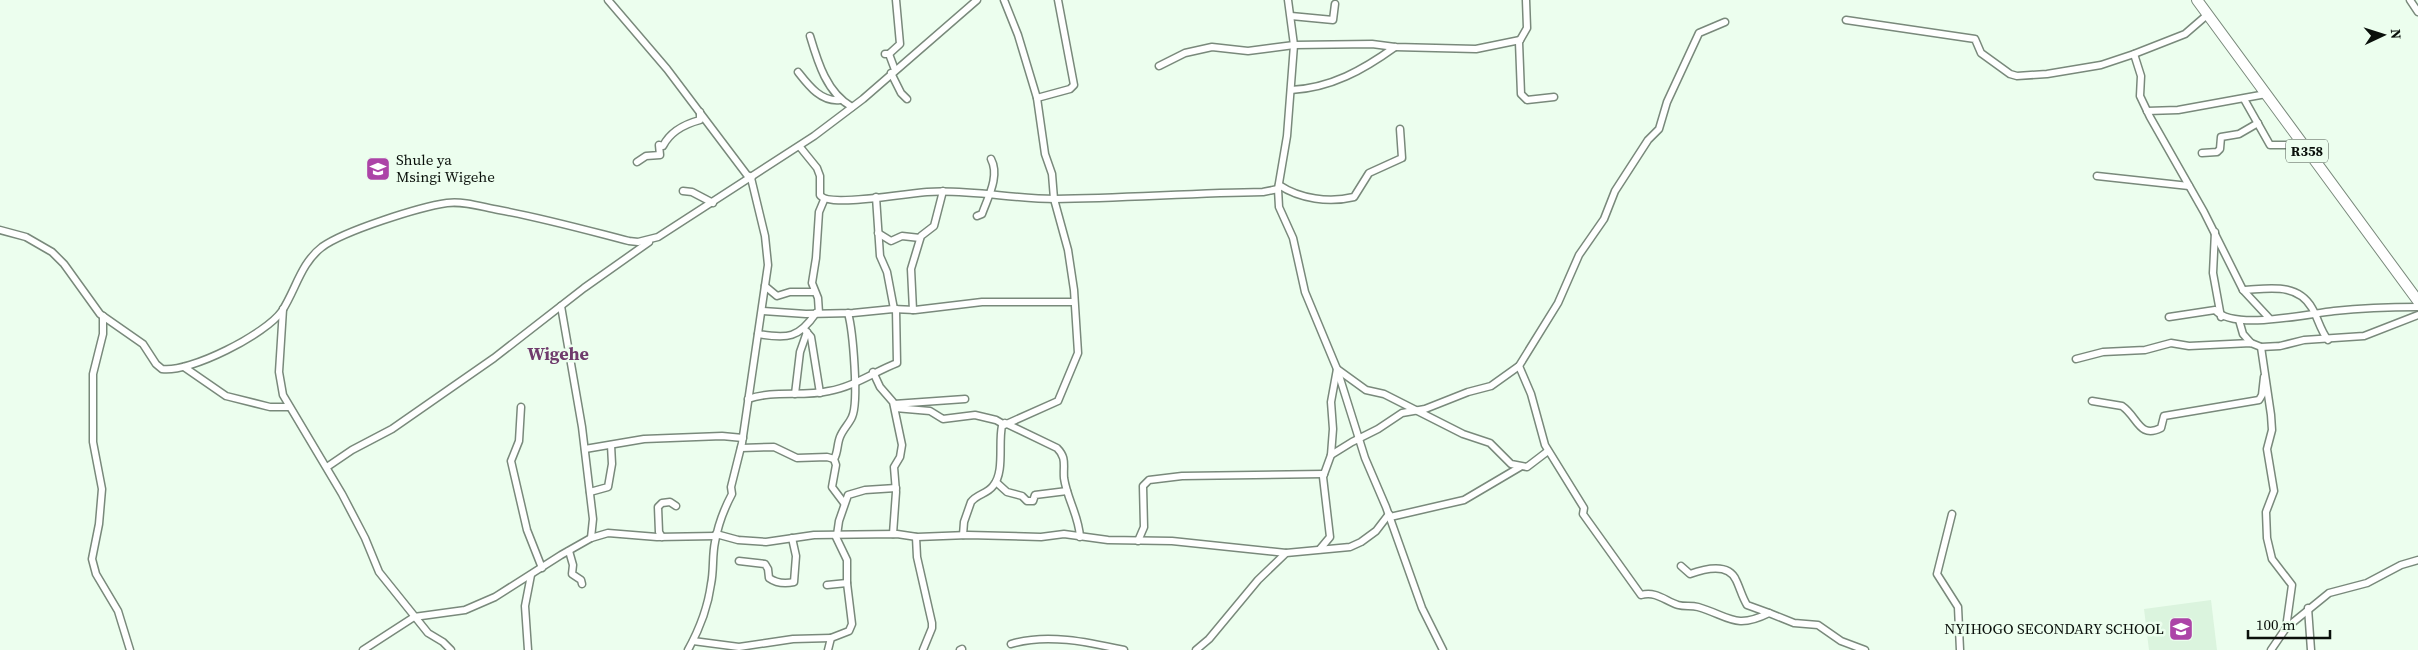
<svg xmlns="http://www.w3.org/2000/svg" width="2418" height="650" font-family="'Source Serif 4',serif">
  <rect width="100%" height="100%" fill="#ecfeee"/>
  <!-- built -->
  <polygon fill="#dbf4de" points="2211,600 2217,650 2149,650 2144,609"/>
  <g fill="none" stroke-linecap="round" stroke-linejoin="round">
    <defs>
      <g id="minor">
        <polyline points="608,0 667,69 747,175 752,177"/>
        <polyline points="1288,0 1294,45 1287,136 1278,189 1279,207 1293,238 1305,292 1337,369 1365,458 1386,507 1422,608 1443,650"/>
        <polyline points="1526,0 1527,28 1519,42 1521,94 1527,100 1554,97"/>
        <polyline points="2410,0 2418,12"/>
        <polyline points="1291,16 1333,20 1335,4"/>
        <polyline points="1846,20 1975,39 1981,53 2010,74 2017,76 2047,74 2101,65 2134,54 2185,34 2207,15"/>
        <path d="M810,36C818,63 827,93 852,107"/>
        <polyline points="885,54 889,54 895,70"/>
        <polyline points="889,54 900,44 896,0"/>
        <polyline points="2134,54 2141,76 2140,96 2150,117 2204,212 2243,290 2269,318"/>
        <polyline points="1159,66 1185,53 1212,47 1248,51 1294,45 1372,44 1395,47 1476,49 1520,40"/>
        <path d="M798,72C809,86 821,102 840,100"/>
        <polyline points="891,73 901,93 907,99"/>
        <path d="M1291,90C1331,88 1363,70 1395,47"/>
        <polyline points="1037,98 1070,89 1074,85 1058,0"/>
        <polyline points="2244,99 2270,145 2303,145"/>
        <polyline points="2147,111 2178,110 2266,94"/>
        <path d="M800,147L817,168L820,176V195C827,208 909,193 927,192C968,189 1013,199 1055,199C1125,198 1194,193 1263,192L1278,189"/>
        <polyline points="2202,153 2217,152 2220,149 2221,137 2239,134 2258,123"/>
        <path d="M637,162L646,156L660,155L659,145L663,146C670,132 685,124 700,120V112"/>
        <polyline points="2097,176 2189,186"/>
        <path d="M1279,185C1300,199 1329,203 1354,197L1369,173L1402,158L1400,129"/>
        <polyline points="683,191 692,192 713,203"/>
        <polyline points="876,197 880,256 887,272 894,309"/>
        <path d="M977,216L982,214C988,197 1000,176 991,159"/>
        <path d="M0,230L26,237L52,252L64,264L100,314L143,344L156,364L162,369C190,373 266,334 282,311C296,289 301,263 322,247C344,231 419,207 447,203C465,201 482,207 499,210C543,218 586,230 629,241L638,242L658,237L814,136L863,99L977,0"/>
        <polyline points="2215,232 2213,273 2221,317"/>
        <polyline points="878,233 891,241 902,236 920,238"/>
        <polyline points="765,286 777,296 790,292 814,292"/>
        <path d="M2243,290C2268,289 2297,282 2312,308C2318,318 2320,330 2328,340"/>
        <polyline points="561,306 582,427 593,519 591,538"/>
        <polyline points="283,309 279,372 283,395 342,494 365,538 379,572 428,633 443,642 451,650"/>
        <polyline points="913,310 911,269 921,236 934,226 943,191"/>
        <polyline points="763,311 806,314 853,313 893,309 915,310 982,302 1074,302"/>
        <polyline points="819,313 818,298 812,283 816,258 819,212 824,200"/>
        <polyline points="103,316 103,334 93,374 93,442 102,489 99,524 92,559 96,574 118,611 130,650"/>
        <path d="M2169,317L2215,310C2234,331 2306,314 2334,311C2362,308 2390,307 2418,307"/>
        <polyline points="2239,320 2243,334 2251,343"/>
        <polyline points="804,329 811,337 820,393"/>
        <path d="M758,334C788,339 799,338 816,313"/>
        <polyline points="2261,347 2271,415 2272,430 2267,449 2274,491 2266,512 2267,538 2272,559 2292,585 2286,628"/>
        <polyline points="2076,359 2103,352 2145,350 2171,343 2189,346 2251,343 2261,347 2280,346 2304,340 2364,336 2418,315"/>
        <path d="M1519,366L1531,394L1545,445L1584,508L1583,514L1641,595C1657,591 1665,601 1678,605C1685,607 1691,605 1698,607C1729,616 1735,630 1769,613L1794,623L1818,625L1841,641L1865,650"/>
        <polyline points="184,367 226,396 270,407 289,407"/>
        <polyline points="873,372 880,387 893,402 902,445 900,457 894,467 896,492 893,534"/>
        <polyline points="795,394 800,352 807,332"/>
        <path d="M748,399C774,390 802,397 829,391C853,387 874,372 897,363L896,309"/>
        <path d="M2092,401L2122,406C2138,417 2139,439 2161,428L2164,416L2259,400L2262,395L2264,377"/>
        <polyline points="894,404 965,399"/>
        <polyline points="521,407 519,441 511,461 527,530 542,568"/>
        <polyline points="895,408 930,411 943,419 975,415 996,420 1003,424"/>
        <path d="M1005,423L1057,448C1067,458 1063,465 1064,478C1067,499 1079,516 1080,537"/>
        <polyline points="741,448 774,447 797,458 827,457 834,459"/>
        <polyline points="585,449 644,439 722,436 743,438"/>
        <polyline points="1331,455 1352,442 1378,429 1402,413 1425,409 1468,392 1491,386 1519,366 1558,303 1579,255 1604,219 1615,191 1648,140 1659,129 1667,102 1699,33 1725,22"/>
        <polyline points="327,467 352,450 392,429 494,358 584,288 649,242"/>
        <polyline points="996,482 1007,492 1022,496 1027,501 1033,501 1035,495 1067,491"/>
        <polyline points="590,492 608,487 612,464 611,445"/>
        <path d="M844,503L832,487L836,465L834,459C838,453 837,444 840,437C843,429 849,424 852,417C859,402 853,331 848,313"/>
        <polyline points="1952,514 1937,574 1958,607 1960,650"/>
        <polyline points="1390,517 1464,500 1520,467"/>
        <polyline points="716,534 738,540 766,542 814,535 897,534 917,537 968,535 1041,537 1064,534 1108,540 1172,541 1286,553"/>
        <polyline points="837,535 839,521 848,495 865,490 896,488"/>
        <path d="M963,535L964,522L971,502C977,494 987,494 993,486C1005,472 998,443 1002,426L1058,401L1078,353L1074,290L1068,250L1054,199L1052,174L1045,154L1037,98L1018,35L1004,0"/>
        <polyline points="662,537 659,532 658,507 662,503 670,502 676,506"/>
        <polyline points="916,537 917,557 932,623 932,628 923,650"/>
        <polyline points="1138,541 1144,527 1143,486 1149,480 1182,476 1324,474"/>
        <polyline points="1320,549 1330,537 1323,477 1331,455 1333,429 1331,402 1337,369 1366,390 1384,394 1463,434 1490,443 1511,464 1527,467 1548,451"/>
        <polyline points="569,551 573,565 572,574 581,580 582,584"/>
        <path d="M739,561L765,564L768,569L769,578C776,583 785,584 794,582L796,556L792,538"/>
        <path d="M1681,566L1690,574C1704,569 1728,562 1736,580C1740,588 1742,597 1747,605L1769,613"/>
        <polyline points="827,585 847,583"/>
        <polyline points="2308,608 2311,650"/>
        <polyline points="693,641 739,647 793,639 831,638"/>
        <path d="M1011,644C1046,633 1088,642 1124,650"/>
        <polyline points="363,650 414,617 465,610 495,597 561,555 591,538 608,533 657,537 716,536"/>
        <polyline points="528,650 525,606 531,575"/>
        <path d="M688,650C699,630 708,607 711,584C714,570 712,556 715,542C718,525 724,509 732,494L731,487L742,443L768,265L765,236L751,178"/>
        <polyline points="828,650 831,638 849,631 852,624 847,583 847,560 835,535"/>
        <polyline points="960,650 962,649"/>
        <polyline points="1196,650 1209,639 1258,580 1286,553 1350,547 1361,542 1376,531 1389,514"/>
        <polyline points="2271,650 2286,628 2329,593 2367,583 2401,565 2418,560"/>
      </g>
      <polyline id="primary" points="2197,0 2418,301"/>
    </defs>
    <!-- minor casing -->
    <use href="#minor" stroke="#79897b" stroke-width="9"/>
    <!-- primary casing -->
    <use href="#primary" stroke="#79897b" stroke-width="12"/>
    <!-- minor -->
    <use href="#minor" stroke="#fff" stroke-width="6"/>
    <!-- primary -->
    <use href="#primary" stroke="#fff" stroke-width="10"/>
  </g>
  <!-- icons -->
  <defs>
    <symbol id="school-square" viewBox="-11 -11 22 22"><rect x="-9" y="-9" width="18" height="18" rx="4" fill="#ac44a7" stroke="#ecfeee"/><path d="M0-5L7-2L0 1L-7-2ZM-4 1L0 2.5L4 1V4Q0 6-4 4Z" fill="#fff"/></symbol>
  </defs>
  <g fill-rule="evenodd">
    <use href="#school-square" x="364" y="155" width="28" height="28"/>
    <use href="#school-square" x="2167" y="615" width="28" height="28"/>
  </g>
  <g text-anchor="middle" stroke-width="5" stroke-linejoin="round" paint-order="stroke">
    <!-- shield labels -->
    <rect fill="#ecfeee" stroke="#4e574f" stroke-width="1" x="2286" y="139.5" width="42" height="23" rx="4"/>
    <g font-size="14" font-weight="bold" fill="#0a100b">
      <text x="2307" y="156">R358</text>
    </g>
    <!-- poi labels -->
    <g font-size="15" fill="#0a100b" stroke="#ecfeee" text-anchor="start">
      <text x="396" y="165">Shule ya<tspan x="396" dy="17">Msingi Wigehe</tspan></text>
      <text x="2164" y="634" text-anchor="end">NYIHOGO SECONDARY SCHOOL</text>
    </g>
    <!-- quarter labels -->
    <g font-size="18" font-weight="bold" fill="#6f3b6c" stroke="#ecfeee">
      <text x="558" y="360">Wigehe</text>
    </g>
  </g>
  <!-- north arrow -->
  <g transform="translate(2383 35) rotate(86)" stroke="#ecfeee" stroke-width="4" paint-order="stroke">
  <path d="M0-4L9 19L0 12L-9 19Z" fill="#0a100b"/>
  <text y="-8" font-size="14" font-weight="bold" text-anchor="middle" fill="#0a100b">N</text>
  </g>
  <!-- scale -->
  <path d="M2248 630v8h82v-8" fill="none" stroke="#0a100b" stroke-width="2.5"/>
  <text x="2256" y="630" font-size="15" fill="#0a100b" stroke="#ecfeee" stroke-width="4" paint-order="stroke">100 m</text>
</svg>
